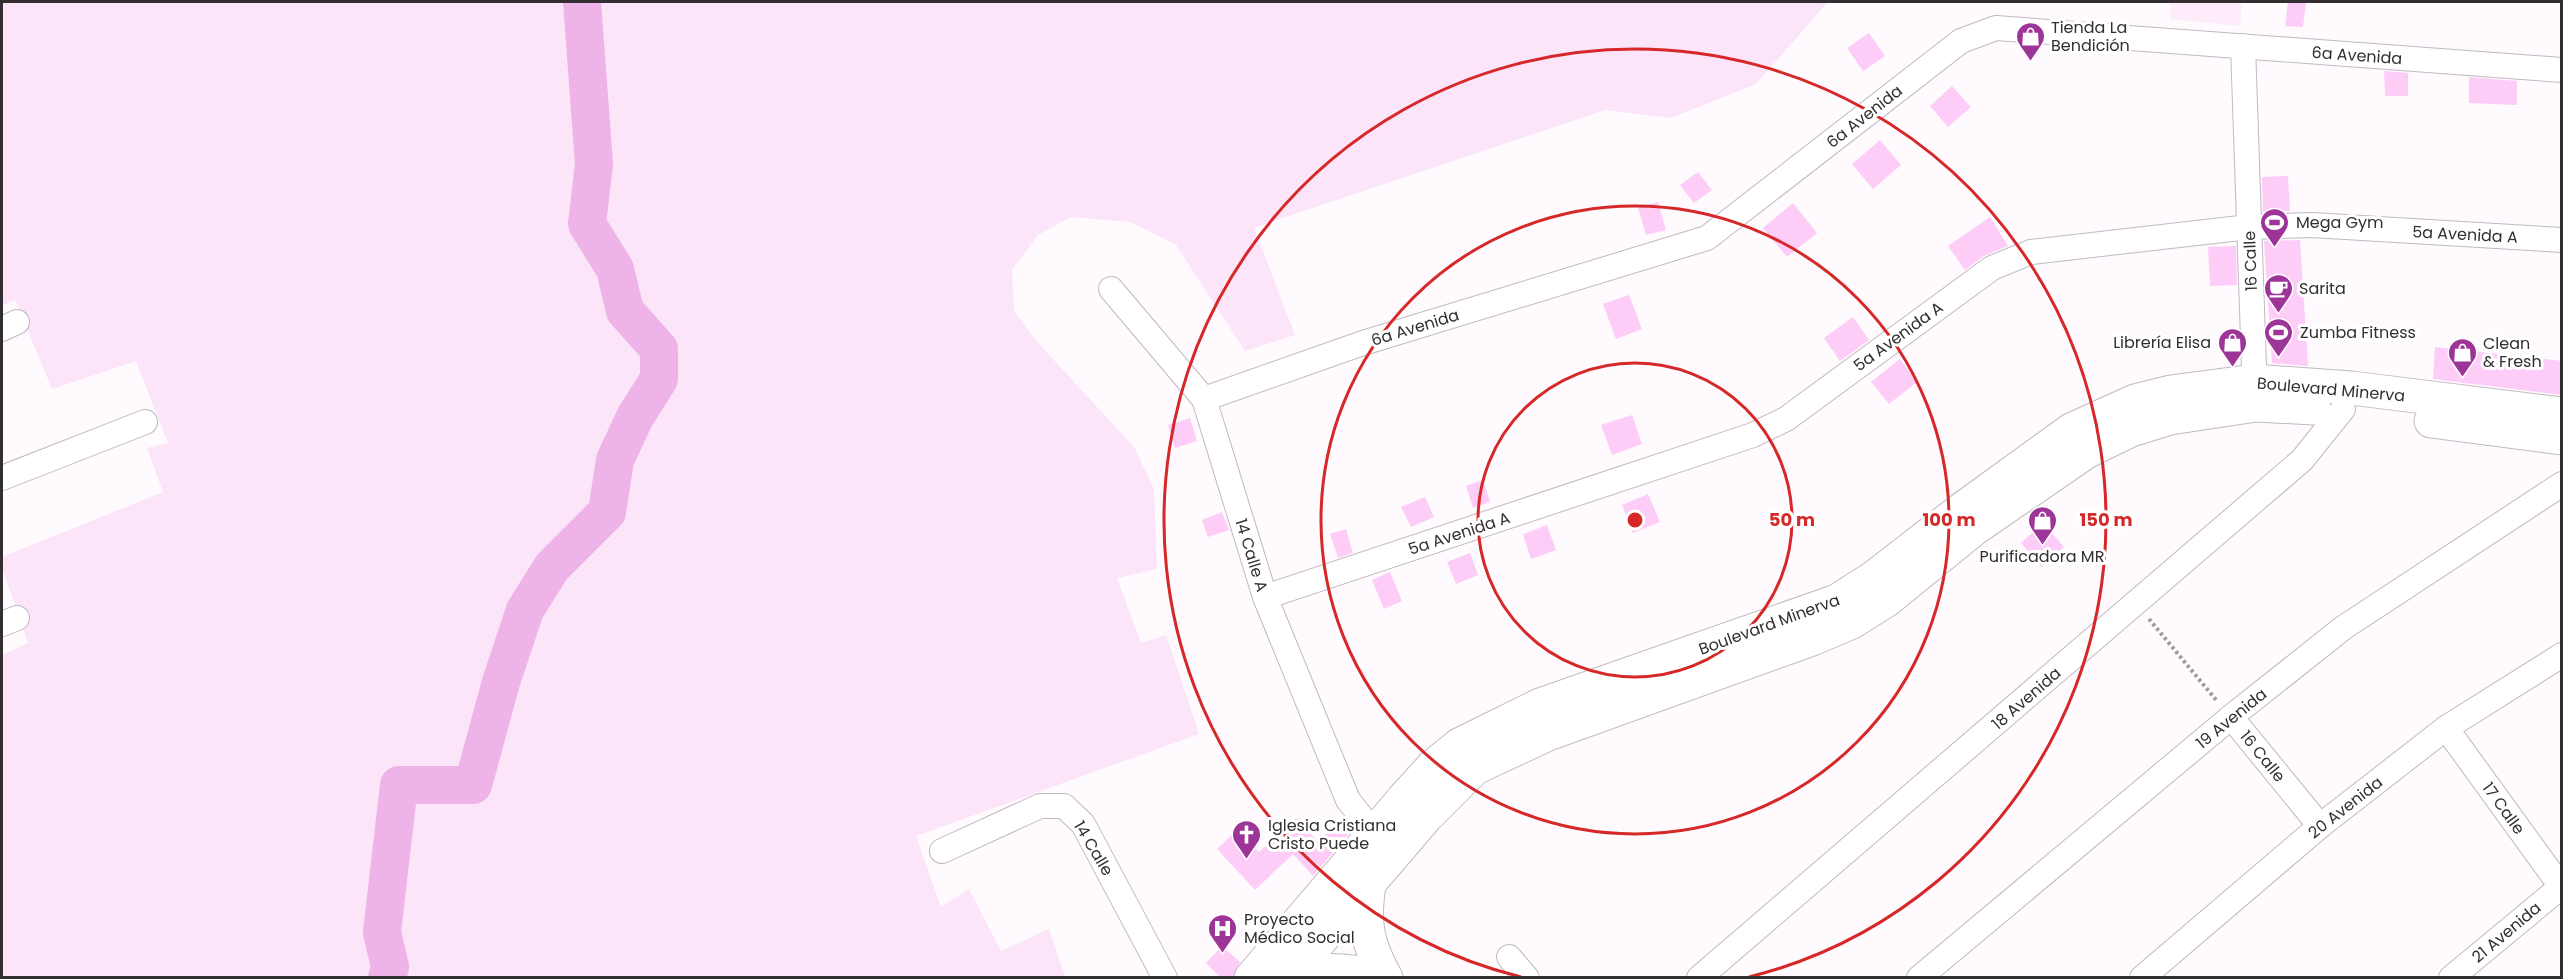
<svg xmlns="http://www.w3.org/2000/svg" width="2563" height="979" font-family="Poppins,sans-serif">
  <rect width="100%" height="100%" fill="#fefafe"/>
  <!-- built -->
  <polygon fill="#feecfb" points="2171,2 2242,2 2240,26 2170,19"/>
  <!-- green -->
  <polygon fill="#fce4f9" points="2,2 1828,2 1756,84 1671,118 1605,110 1254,228 1295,335 1245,351 1176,245 1130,222 1071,217 1038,235 1012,270 1014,311 1039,344 1135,448 1154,490 1157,569 1117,578 1141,643 1166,635 1199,734 916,836 941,907 969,889 1001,951 1049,929 1065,977 2,977 2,655 28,643 2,568 2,557 163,492 147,448 168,443 136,361 52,389 15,300 2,305"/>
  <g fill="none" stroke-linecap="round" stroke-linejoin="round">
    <!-- river -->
    <polyline stroke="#eeb4e7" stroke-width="38" points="387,978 390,967 382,932 399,785 473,785 501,682 525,610 552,567 607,512 615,460 635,417 659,379 659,349 625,311 615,269 587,224 594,164 582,2"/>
  </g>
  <!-- building -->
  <g fill="#fdcdf7">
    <polygon points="2288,2 2306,2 2303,27 2285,26"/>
    <polygon points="1869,33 1885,56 1863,71 1847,48"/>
    <polygon points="2384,71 2408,73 2408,96 2385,96"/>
    <polygon points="2469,77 2517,81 2517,105 2469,103"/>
    <polygon points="1952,86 1971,107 1948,127 1930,106"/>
    <polygon points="1880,140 1901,165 1873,189 1852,164"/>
    <polygon points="1698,172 1712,190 1694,203 1680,185"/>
    <polygon points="2288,176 2290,211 2263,212 2262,177"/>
    <polygon points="1658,202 1666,230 1646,235 1638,208"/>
    <polygon points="1793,203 1817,233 1787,257 1763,228"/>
    <polygon points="1990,217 2008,246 1984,256 1965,270 1948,246"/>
    <polygon points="2300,240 2308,366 2272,363 2264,241"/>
    <polygon points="2236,246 2237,285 2210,286 2208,247"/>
    <polygon points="1629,295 1642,329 1616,339 1603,304"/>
    <polygon points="1853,317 1869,340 1840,361 1824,338"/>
    <polygon points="2435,347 2562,361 2562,395 2433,379"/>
    <polygon points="1900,359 1917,382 1889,404 1871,382"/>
    <polygon points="1632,415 1642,444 1612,455 1601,425"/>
    <polygon points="1190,418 1197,441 1175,448 1168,425"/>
    <polygon points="1483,480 1490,502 1473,508 1466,486"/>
    <polygon points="1648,494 1660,522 1633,533 1622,505"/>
    <polygon points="1425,497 1434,517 1411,527 1401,507"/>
    <polygon points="1222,512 1229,530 1208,537 1202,520"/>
    <polygon points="2043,523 2064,547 2042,567 2021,543"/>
    <polygon points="1547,525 1556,550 1531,559 1523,534"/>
    <polygon points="1346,529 1353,553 1338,558 1330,534"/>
    <polygon points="1470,553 1478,575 1456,584 1447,562"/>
    <polygon points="1390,572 1402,601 1384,609 1372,580"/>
    <polygon points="1343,817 1353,829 1313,876 1293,854 1255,890 1217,849 1238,829 1259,852 1296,818 1318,842"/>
    <polygon points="1222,946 1240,962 1233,978 1221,978 1206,963"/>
  </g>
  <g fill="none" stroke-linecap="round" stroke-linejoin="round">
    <defs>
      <g id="street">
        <polyline points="2243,46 2255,397"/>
        <polyline points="1111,289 1204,399 1265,597 1348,800 1375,834"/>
        <polyline points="2,329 17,322"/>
        <polyline points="1204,399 1363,343 1707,238 1961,41 1996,28 2562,70"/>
        <polyline points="2,478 145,422"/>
        <polyline points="1265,597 1753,435 1786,419 1992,268 2031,252 2249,227 2312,225 2562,240"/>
        <polyline points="2,624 17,618"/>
        <polyline points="2231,717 2320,826"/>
        <polyline points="2446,728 2562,888"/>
        <polyline points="942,851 1040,806 1064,806 1083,824 1165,978"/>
        <polyline points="1509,957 1527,978"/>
        <polyline points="1699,978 2302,460 2343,409"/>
        <polyline points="1919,978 2231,717 2343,628 2562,484"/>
        <polyline points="2142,978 2320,826 2446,728 2562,655"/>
        <polyline points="2451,978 2562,886"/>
      </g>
      <g id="secondary">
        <polyline points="2431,421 2562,438"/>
        <path d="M1369,885C1363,923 1367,944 1386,978"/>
        <path d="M1291,974C1323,968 1351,969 1382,978"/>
        <polyline points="1251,978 1404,798 1433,766 1459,745 1540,705 1837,601 1873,578 1962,509 2071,430 2135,401 2171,392 2254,381 2351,388 2562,414"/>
        <polyline points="1288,978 1426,817 1475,768 1548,734 1812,639 1852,622 1887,600 1974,529 2086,452 2131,430 2170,418 2256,405 2314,408"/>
      </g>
    </defs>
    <!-- street casing -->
    <use href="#street" stroke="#c2b8c1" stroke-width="26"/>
    <!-- secondary casing -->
    <use href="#secondary" stroke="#c2b8c1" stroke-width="35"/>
    <!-- path -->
    <polyline stroke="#9e9a9d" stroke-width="4" stroke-dasharray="3 3" stroke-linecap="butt" points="2149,619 2217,701"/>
    <!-- street -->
    <use href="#street" stroke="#fff" stroke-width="24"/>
    <!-- secondary -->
    <use href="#secondary" stroke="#fff" stroke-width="33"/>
  </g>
  <!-- distance rings -->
  <g fill="none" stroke="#d62828" stroke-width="3">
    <circle cx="1635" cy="520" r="157"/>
    <circle cx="1635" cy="520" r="314"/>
    <path d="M1521 977A471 471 0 1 1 1749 977"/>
  </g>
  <!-- icons -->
  <defs>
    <symbol id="shop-pin" viewBox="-11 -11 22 30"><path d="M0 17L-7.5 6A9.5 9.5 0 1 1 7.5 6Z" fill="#9d3497" stroke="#fff"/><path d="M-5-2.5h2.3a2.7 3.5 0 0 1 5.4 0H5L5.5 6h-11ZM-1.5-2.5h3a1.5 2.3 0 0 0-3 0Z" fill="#fff"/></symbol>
    <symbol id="stadium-pin" viewBox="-11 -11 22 30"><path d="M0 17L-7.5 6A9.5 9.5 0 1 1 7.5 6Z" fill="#9d3497" stroke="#fff"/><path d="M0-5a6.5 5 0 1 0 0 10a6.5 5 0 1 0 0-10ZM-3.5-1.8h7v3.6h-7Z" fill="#fff"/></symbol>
    <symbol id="cafe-pin" viewBox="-11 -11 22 30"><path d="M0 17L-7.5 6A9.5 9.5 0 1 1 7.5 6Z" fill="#9d3497" stroke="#fff"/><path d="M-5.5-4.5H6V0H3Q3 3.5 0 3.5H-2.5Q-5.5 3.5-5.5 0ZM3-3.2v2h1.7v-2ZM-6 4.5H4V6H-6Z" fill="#fff"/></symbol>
    <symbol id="church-pin" viewBox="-11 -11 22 30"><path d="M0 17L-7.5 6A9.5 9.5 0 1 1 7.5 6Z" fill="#9d3497" stroke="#fff"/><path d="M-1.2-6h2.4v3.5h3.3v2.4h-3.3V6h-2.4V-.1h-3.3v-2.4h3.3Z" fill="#fff"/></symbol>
    <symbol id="hospital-pin" viewBox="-11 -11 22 30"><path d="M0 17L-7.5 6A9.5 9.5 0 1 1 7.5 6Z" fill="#9d3497" stroke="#fff"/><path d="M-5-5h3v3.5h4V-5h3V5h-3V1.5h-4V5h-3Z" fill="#fff"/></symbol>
  </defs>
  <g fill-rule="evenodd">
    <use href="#shop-pin" x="2014" y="20" width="33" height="45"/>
    <use href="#stadium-pin" x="2258" y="206" width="33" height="45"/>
    <use href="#cafe-pin" x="2262" y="272" width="33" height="45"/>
    <use href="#stadium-pin" x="2262" y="316" width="33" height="45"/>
    <use href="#shop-pin" x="2216" y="326" width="33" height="45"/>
    <use href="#shop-pin" x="2446" y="336" width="33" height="45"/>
    <use href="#shop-pin" x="2026" y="504" width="33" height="45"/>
    <use href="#church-pin" x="1230" y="818" width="33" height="45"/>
    <use href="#hospital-pin" x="1206" y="912" width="33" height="45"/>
  </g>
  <g text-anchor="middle" stroke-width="6" stroke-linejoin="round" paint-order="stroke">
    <!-- poi labels -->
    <g font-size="16" fill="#322e31" stroke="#fff" text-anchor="start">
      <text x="2051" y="33">Tienda La<tspan x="2051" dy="18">Bendición</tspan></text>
      <text x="2296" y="228">Mega Gym</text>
      <text x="2299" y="294">Sarita</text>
      <text x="2300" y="338">Zumba Fitness</text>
      <text x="2211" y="348" text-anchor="end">Librería Elisa</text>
      <text x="2483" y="349">Clean<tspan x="2483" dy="18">&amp; Fresh</tspan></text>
      <text x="2042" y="562" text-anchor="middle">Purificadora MR</text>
      <text x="1268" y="831">Iglesia Cristiana<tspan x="1268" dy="18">Cristo Puede</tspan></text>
      <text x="1244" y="925">Proyecto<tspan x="1244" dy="18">Médico Social</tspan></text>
    </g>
    <!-- street labels -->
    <g font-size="16" fill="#322e31" stroke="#fff">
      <text transform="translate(2357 55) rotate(4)" y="6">6a Avenida</text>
      <text transform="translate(1864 116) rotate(-38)" y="6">6a Avenida</text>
      <text transform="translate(2465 234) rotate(3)" y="6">5a Avenida A</text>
      <text transform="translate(2250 261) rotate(-92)" y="6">16 Calle</text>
      <text transform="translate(1415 327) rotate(-17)" y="6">6a Avenida</text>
      <text transform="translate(1898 336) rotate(-36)" y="6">5a Avenida A</text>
      <text transform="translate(2331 389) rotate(5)" y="6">Boulevard Minerva</text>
      <text transform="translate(1459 533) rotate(-18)" y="6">5a Avenida A</text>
      <text transform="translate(1252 555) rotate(73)" y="6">14 Calle A</text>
      <text transform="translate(1769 624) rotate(-20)" y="6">Boulevard Minerva</text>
      <text transform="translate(2026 698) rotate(-41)" y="6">18 Avenida</text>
      <text transform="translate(2231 718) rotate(-39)" y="6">19 Avenida</text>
      <text transform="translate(2263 756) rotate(51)" y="6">16 Calle</text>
      <text transform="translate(2345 807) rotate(-38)" y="6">20 Avenida</text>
      <text transform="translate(2504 808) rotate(54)" y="6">17 Calle</text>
      <text transform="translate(1094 848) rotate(59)" y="6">14 Calle</text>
      <text transform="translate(2506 932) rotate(-40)" y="6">21 Avenida</text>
    </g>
  </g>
  <circle cx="1635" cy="520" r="9" fill="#d62828" stroke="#fff" stroke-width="3"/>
  <g font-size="18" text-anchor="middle" font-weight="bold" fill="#d62828" stroke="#fff" stroke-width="6" stroke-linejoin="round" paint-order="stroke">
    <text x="1792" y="526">50 m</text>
    <text x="1949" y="526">100 m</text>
    <text x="2106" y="526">150 m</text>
  </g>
  <!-- border -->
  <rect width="2563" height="979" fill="none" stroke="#322e31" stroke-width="6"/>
</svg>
